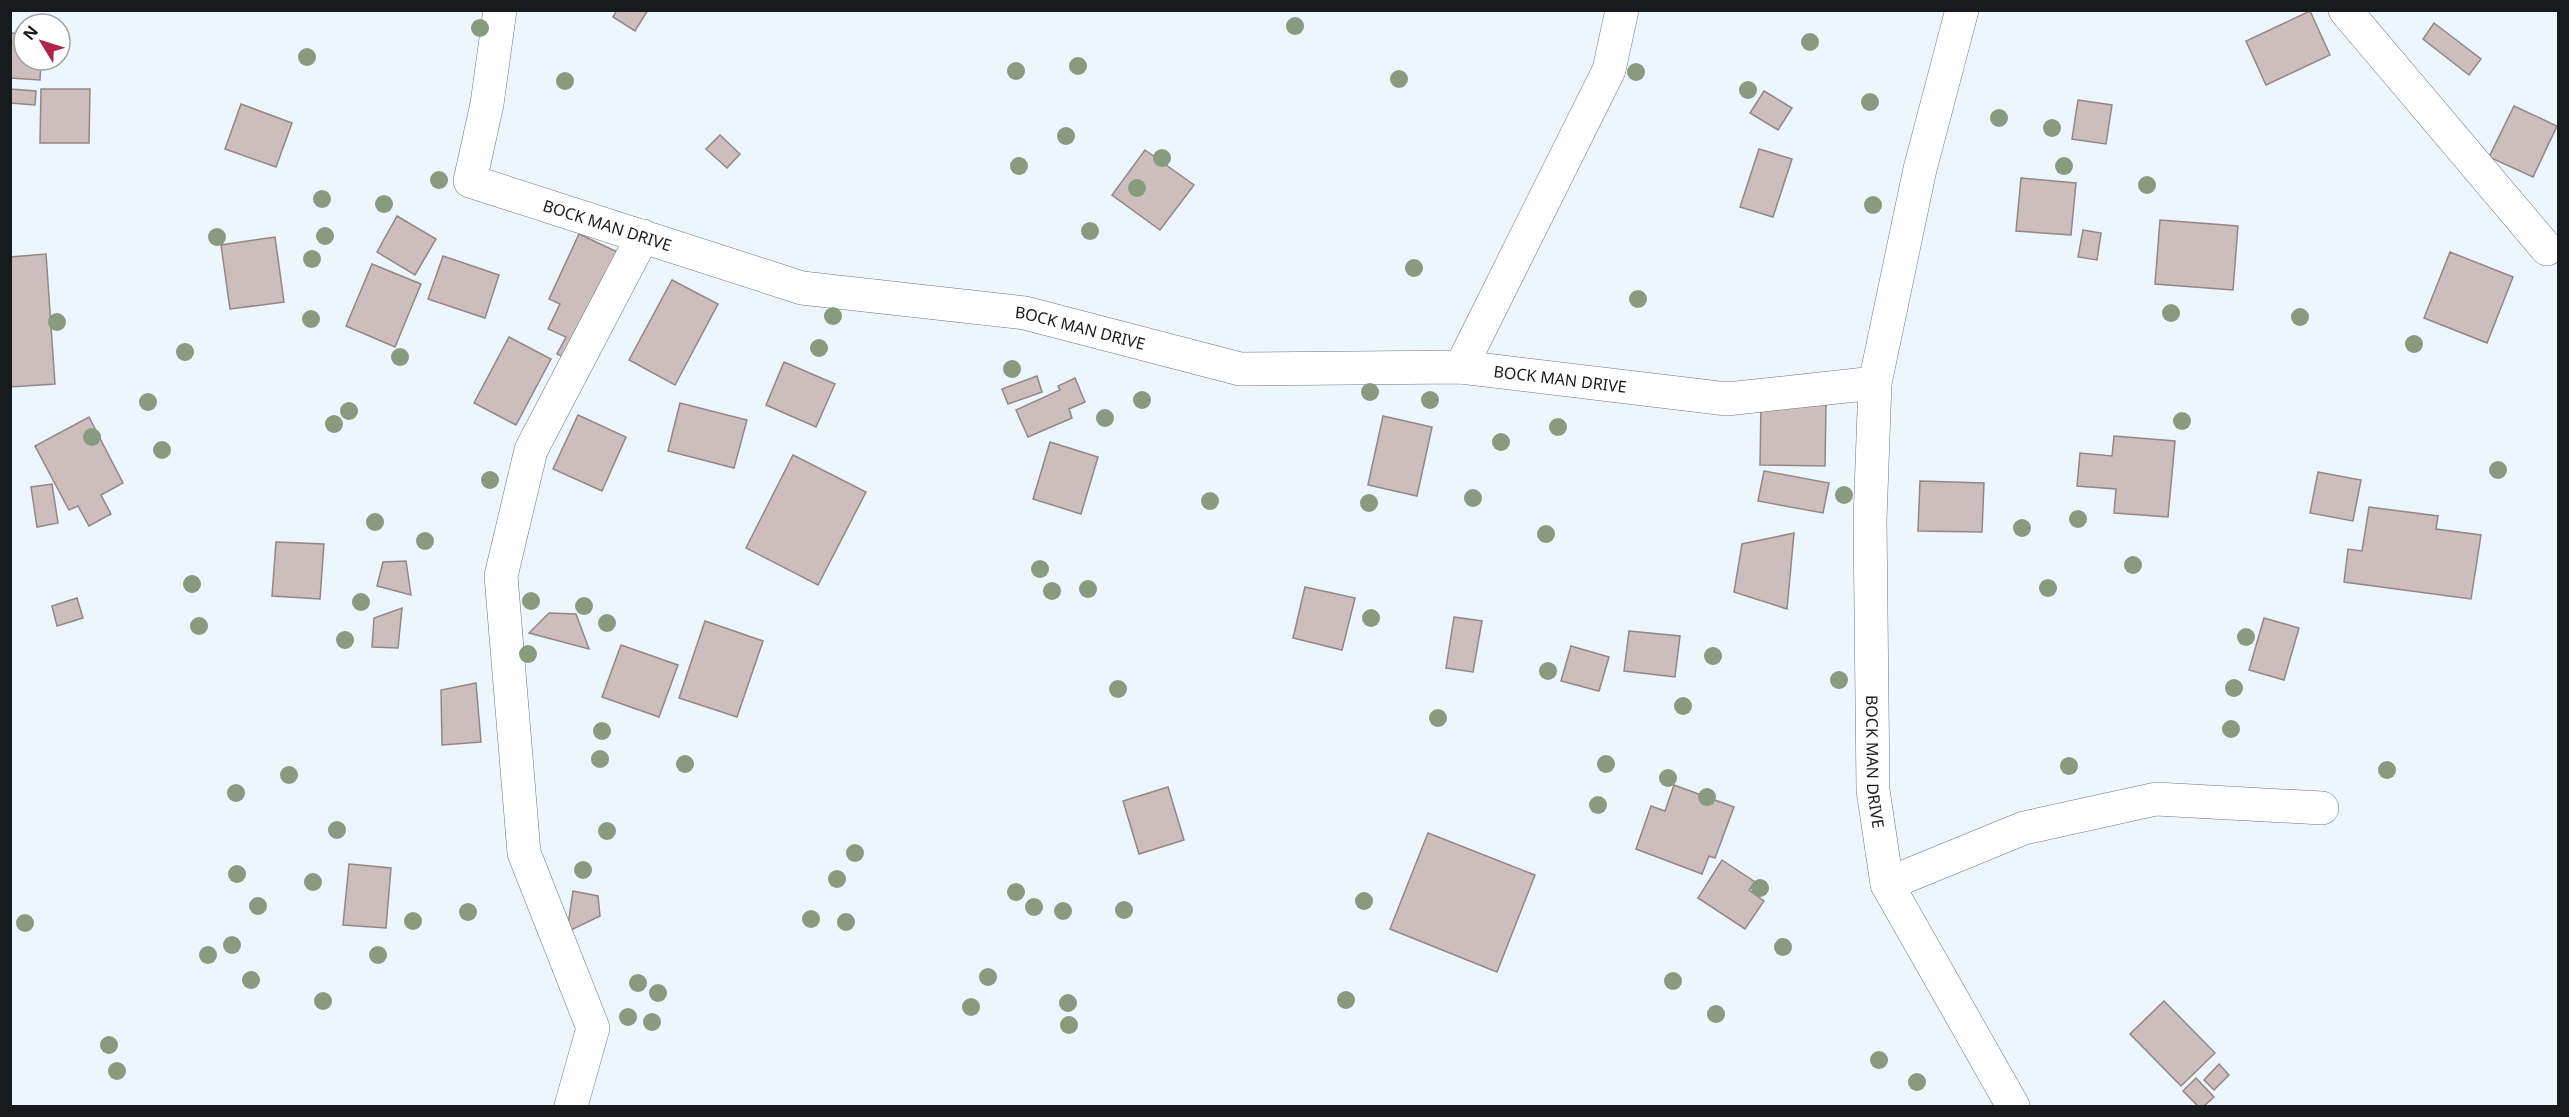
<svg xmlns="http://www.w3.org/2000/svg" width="2569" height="1117" font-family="'Noto Sans',sans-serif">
  <rect width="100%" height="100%" fill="#edf5fe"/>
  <!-- building -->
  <g fill="#cbbebc" stroke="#938785" stroke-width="1.5">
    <polygon points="617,10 648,10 635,31 613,17"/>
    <polygon points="2310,11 2330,55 2266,85 2246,41"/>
    <polygon points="2434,23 2481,59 2469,75 2423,39"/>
    <polygon points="10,33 24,34 24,60 41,60 40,80 10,78"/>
    <polygon points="10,89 36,91 35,105 10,103"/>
    <polygon points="41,89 90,89 89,143 40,143"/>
    <polygon points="1764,91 1792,108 1778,130 1750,113"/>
    <polygon points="2078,100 2112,105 2106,144 2072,139"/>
    <polygon points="241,104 292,123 276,167 225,149"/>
    <polygon points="2514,106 2557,126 2533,177 2489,157"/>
    <polygon points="720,135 740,154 727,168 706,149"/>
    <polygon points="1759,149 1792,159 1773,217 1740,207"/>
    <polygon points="1145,150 1194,185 1160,230 1112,195"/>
    <polygon points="2021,178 2076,183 2071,235 2016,231"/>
    <polygon points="397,216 436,239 415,275 377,252"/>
    <polygon points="2160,220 2238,226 2233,290 2155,284"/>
    <polygon points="2083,230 2101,233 2097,260 2078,257"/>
    <polygon points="579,234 628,257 575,363 557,354 566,337 548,329 560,304 549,299"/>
    <polygon points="275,237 284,302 230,309 221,245"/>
    <polygon points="2450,252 2513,277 2487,343 2424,318"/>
    <polygon points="46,254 55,384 10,387 10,257"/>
    <polygon points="443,256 499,275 485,318 428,299"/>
    <polygon points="372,264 421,284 395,347 346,326"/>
    <polygon points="672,280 718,304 675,385 629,360"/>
    <polygon points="509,337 551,359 516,425 474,403"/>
    <polygon points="784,362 835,384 816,427 766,405"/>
    <polygon points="1037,376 1042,392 1008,404 1002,389"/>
    <polygon points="1075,378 1085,402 1069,409 1072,418 1028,437 1016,410 1060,390 1058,386"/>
    <polygon points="680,403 747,420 734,468 668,451"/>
    <polygon points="1761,403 1826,404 1825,466 1760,465"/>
    <polygon points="578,415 626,437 602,491 553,469"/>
    <polygon points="1383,416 1432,427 1417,496 1368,485"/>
    <polygon points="89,417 123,483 101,495 111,514 89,526 78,506 69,510 35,446"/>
    <polygon points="2114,436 2175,441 2168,517 2114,513 2116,489 2077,486 2080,453 2112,456"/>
    <polygon points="1050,442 1098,457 1081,514 1033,499"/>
    <polygon points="793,455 866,492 818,585 746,548"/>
    <polygon points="1764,471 1829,483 1823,513 1758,501"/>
    <polygon points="2318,472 2361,480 2353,521 2310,513"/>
    <polygon points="1920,481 1984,483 1982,532 1918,531"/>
    <polygon points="52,484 58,523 37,527 31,487"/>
    <polygon points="2369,507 2438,516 2436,529 2481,535 2471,599 2344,582 2348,549 2362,551"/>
    <polygon points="1794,533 1787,609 1734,592 1742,544"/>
    <polygon points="276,542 324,544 320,599 272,596"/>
    <polygon points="406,561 411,595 377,586 383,562"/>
    <polygon points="1305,587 1355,598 1342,650 1293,638"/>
    <polygon points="77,598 83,618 57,626 52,606"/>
    <polygon points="402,608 398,648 372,647 374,618"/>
    <polygon points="549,613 576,614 589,649 529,633"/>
    <polygon points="1454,617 1482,621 1473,672 1446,668"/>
    <polygon points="2264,618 2299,628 2284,680 2249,670"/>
    <polygon points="705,621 763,641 737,717 679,698"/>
    <polygon points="1629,631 1680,636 1675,677 1624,671"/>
    <polygon points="621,645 678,665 659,717 602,697"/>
    <polygon points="1571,646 1609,657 1599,691 1561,681"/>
    <polygon points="476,683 481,742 442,745 441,690"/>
    <polygon points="1674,785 1734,807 1715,858 1709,856 1702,874 1636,849 1651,806 1665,811"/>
    <polygon points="1168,787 1184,840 1139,854 1123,801"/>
    <polygon points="1428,833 1535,875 1497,972 1390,929"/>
    <polygon points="1722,860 1755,882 1749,890 1764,901 1745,929 1698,898"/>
    <polygon points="349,864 391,868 386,928 343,925"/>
    <polygon points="573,891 598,896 600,916 567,932"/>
    <polygon points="2164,1001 2215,1053 2181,1086 2130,1034"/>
    <polygon points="2219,1064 2229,1075 2214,1090 2204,1080"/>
    <polygon points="2196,1078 2214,1097 2204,1106 2198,1106 2183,1091"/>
  </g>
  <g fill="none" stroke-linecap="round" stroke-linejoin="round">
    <defs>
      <g id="minor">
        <path id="s1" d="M500,10L487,104L470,181L802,288L1025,313L1240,369L1461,367L1727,399L1875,383"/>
        <path id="s2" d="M1962,10L1920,169L1875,383L1870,520L1873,790L1887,884L2013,1106"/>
        <polyline points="2345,10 2547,249"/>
        <polyline points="1461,367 1609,70 1622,10"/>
        <polyline points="1887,884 2024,828 2156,799 2322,808"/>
        <polyline points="571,1106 593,1028 524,853 501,576 531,450 643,236"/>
      </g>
    </defs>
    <!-- minor casing -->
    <use href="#minor" stroke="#6f767e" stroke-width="34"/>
    <!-- minor -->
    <use href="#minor" stroke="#fff" stroke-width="33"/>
  </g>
  <!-- trees -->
  <g fill="#899b7f">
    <circle cx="1295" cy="26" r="9"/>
    <circle cx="480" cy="28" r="9"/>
    <circle cx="1810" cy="42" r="9"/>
    <circle cx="307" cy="57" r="9"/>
    <circle cx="1078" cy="66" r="9"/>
    <circle cx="1016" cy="71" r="9"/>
    <circle cx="1636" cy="72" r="9"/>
    <circle cx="1399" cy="79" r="9"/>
    <circle cx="565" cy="81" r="9"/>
    <circle cx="1748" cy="90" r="9"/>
    <circle cx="1870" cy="102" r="9"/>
    <circle cx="1999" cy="118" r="9"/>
    <circle cx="2052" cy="128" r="9"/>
    <circle cx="1066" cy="136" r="9"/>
    <circle cx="1162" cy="158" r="9"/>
    <circle cx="1019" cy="166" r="9"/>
    <circle cx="2064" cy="166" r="9"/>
    <circle cx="439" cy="180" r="9"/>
    <circle cx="2147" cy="185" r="9"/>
    <circle cx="1137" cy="188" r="9"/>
    <circle cx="322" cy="199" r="9"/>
    <circle cx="384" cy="204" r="9"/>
    <circle cx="1873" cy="205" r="9"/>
    <circle cx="1090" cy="231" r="9"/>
    <circle cx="325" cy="236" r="9"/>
    <circle cx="217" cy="237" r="9"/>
    <circle cx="312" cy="259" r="9"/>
    <circle cx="1414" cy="268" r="9"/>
    <circle cx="1638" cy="299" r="9"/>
    <circle cx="2171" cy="313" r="9"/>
    <circle cx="833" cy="316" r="9"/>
    <circle cx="2300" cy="317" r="9"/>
    <circle cx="311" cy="319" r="9"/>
    <circle cx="57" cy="322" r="9"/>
    <circle cx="2414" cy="344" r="9"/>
    <circle cx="819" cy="348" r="9"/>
    <circle cx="185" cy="352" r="9"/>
    <circle cx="400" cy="357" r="9"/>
    <circle cx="1012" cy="369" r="9"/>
    <circle cx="1370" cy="392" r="9"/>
    <circle cx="1142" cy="400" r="9"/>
    <circle cx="1430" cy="400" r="9"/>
    <circle cx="148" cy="402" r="9"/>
    <circle cx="349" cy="411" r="9"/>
    <circle cx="1105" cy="418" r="9"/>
    <circle cx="2182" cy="421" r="9"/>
    <circle cx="334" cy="424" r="9"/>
    <circle cx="1558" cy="427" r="9"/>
    <circle cx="92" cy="437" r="9"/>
    <circle cx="1501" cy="442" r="9"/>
    <circle cx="162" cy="450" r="9"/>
    <circle cx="2498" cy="470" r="9"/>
    <circle cx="490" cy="480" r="9"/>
    <circle cx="1844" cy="495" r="9"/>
    <circle cx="1473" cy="498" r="9"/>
    <circle cx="1210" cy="501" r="9"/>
    <circle cx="1369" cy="503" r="9"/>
    <circle cx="2078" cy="519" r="9"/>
    <circle cx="375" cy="522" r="9"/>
    <circle cx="2022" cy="528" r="9"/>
    <circle cx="1546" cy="534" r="9"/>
    <circle cx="425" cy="541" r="9"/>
    <circle cx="2133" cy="565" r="9"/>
    <circle cx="1040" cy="569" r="9"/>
    <circle cx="192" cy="584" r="9"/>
    <circle cx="2048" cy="588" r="9"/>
    <circle cx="1088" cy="589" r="9"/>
    <circle cx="1052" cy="591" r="9"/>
    <circle cx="531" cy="601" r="9"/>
    <circle cx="361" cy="602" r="9"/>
    <circle cx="584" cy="606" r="9"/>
    <circle cx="1371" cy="618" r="9"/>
    <circle cx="607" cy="623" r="9"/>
    <circle cx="199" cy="626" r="9"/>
    <circle cx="2246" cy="637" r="9"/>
    <circle cx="345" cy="640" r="9"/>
    <circle cx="528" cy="654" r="9"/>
    <circle cx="1713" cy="656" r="9"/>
    <circle cx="1548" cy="671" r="9"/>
    <circle cx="1839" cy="680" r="9"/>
    <circle cx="2234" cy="688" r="9"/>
    <circle cx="1118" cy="689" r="9"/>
    <circle cx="1683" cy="706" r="9"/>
    <circle cx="1438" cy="718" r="9"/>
    <circle cx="2231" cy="729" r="9"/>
    <circle cx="602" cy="731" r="9"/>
    <circle cx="600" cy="759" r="9"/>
    <circle cx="685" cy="764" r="9"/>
    <circle cx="1606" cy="764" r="9"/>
    <circle cx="2069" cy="766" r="9"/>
    <circle cx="2387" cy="770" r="9"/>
    <circle cx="289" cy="775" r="9"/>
    <circle cx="1668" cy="778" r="9"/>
    <circle cx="236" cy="793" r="9"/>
    <circle cx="1707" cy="797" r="9"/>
    <circle cx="1598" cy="805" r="9"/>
    <circle cx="337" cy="830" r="9"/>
    <circle cx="607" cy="831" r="9"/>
    <circle cx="855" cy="853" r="9"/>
    <circle cx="583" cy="870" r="9"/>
    <circle cx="237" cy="874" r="9"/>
    <circle cx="837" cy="879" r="9"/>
    <circle cx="313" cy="882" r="9"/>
    <circle cx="1760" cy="888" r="9"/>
    <circle cx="1016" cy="892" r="9"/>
    <circle cx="1364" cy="901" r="9"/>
    <circle cx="258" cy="906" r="9"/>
    <circle cx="1034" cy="907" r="9"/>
    <circle cx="1124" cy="910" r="9"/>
    <circle cx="1063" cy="911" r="9"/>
    <circle cx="468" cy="912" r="9"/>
    <circle cx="811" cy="919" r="9"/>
    <circle cx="413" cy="921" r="9"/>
    <circle cx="846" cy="922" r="9"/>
    <circle cx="25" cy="923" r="9"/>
    <circle cx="232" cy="945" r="9"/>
    <circle cx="1783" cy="947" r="9"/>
    <circle cx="208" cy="955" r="9"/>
    <circle cx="378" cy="955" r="9"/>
    <circle cx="988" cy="977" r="9"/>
    <circle cx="251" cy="980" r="9"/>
    <circle cx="1673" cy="981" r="9"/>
    <circle cx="638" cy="983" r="9"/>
    <circle cx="658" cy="993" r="9"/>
    <circle cx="1346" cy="1000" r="9"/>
    <circle cx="323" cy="1001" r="9"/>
    <circle cx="1068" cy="1003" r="9"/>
    <circle cx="971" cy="1007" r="9"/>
    <circle cx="1716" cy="1014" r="9"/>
    <circle cx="628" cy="1017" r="9"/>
    <circle cx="652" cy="1022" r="9"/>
    <circle cx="1069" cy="1025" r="9"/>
    <circle cx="109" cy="1045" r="9"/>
    <circle cx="1879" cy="1060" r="9"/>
    <circle cx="117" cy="1071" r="9"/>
    <circle cx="1917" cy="1082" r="9"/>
  </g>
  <g text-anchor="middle" stroke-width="5" stroke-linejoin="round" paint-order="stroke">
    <!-- street labels -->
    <g font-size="16" fill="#181b1e" stroke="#fff">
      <text dy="6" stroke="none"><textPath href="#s1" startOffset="318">BOCK MAN DRIVE</textPath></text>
      <text dy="6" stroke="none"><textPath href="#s1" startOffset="804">BOCK MAN DRIVE</textPath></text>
      <text dy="6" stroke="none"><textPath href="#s1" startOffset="1290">BOCK MAN DRIVE</textPath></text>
      <text dy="6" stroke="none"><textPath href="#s2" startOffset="762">BOCK MAN DRIVE</textPath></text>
    </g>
  </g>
  <!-- border -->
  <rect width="2569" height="1117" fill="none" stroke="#181b1e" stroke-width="24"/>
  <!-- north arrow -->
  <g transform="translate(42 42) rotate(308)"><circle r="28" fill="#ffffff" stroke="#a3a4a5" stroke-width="1.5"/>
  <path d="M0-4.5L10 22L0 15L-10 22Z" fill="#b3224d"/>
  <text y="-9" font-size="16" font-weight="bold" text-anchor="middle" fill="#181b1e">N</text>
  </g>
</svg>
